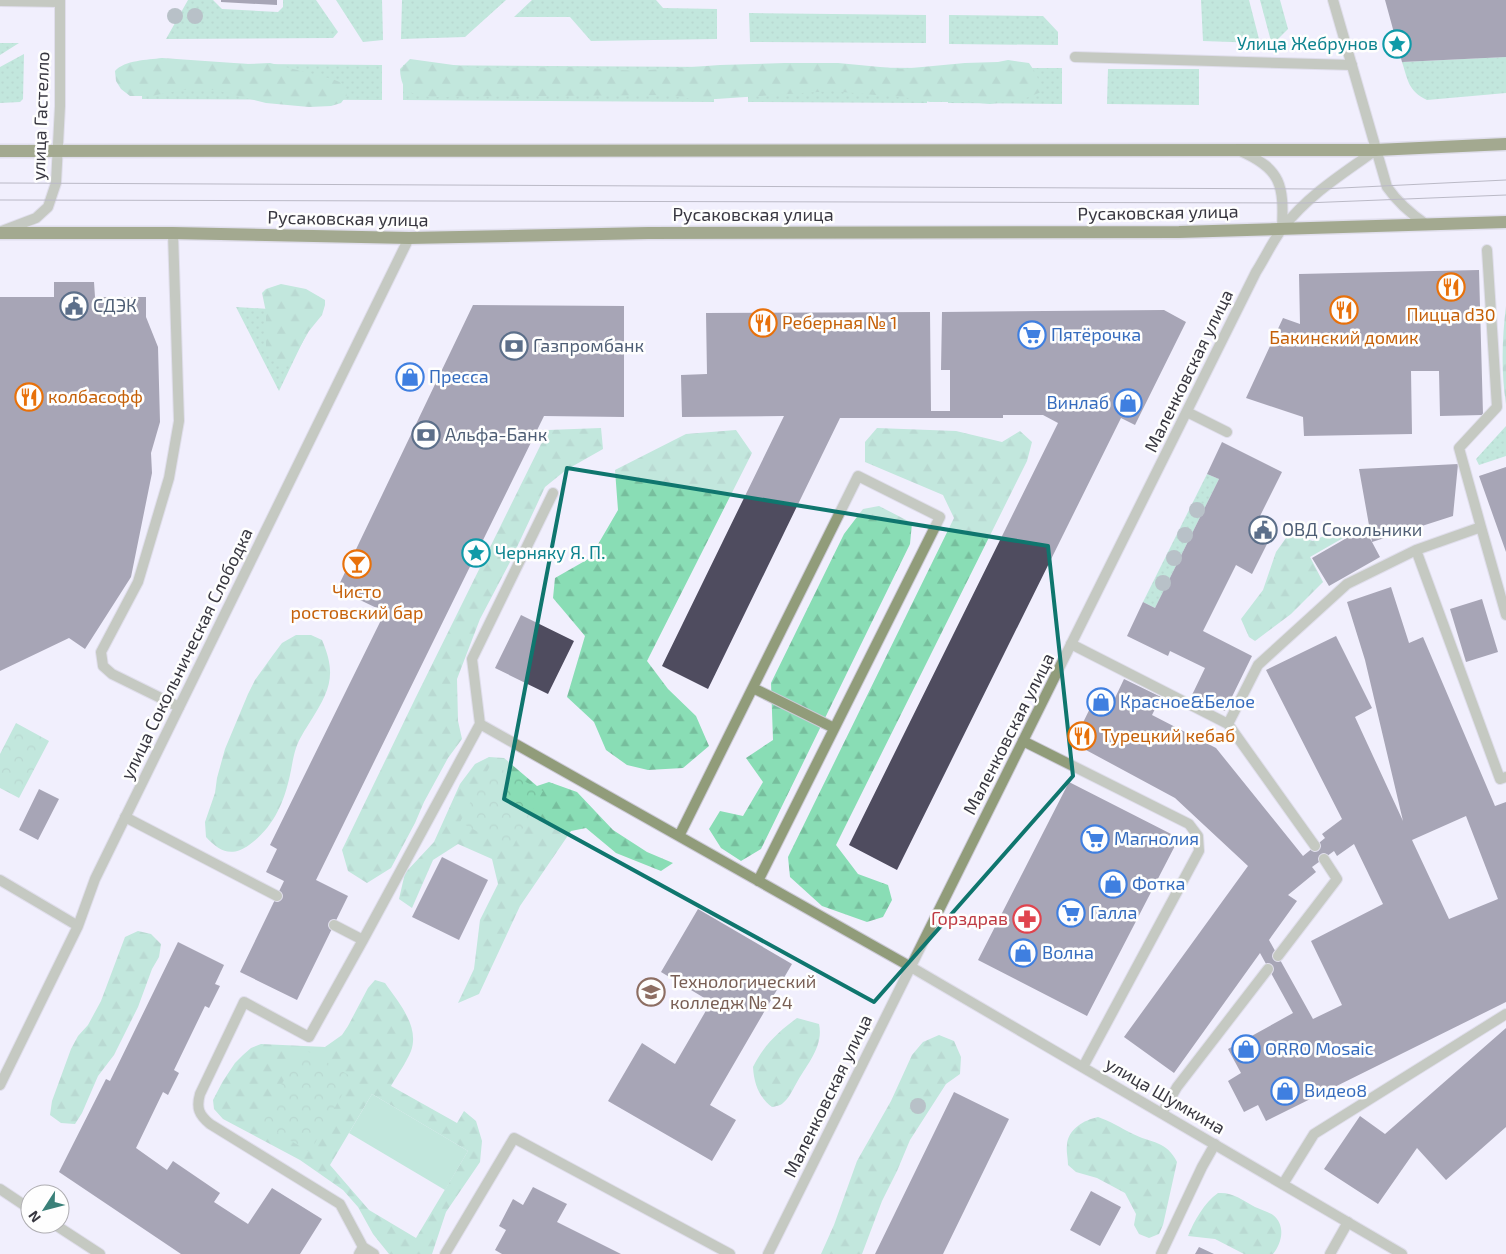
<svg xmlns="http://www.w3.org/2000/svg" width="1506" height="1254" viewBox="0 0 1506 1254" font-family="'Exo 2',sans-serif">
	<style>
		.grass { fill: url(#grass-dots) }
		.forest { fill: url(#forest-firs); fill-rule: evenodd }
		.park { fill: url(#park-crowns) }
		.pitch { fill: #89ddb5 }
		.building { fill: #4f4c5f; fill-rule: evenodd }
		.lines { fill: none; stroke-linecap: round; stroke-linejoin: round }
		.service-casing { stroke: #cccad7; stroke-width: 12 }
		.minor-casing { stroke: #cccad7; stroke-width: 12 }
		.tertiary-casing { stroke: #cccad7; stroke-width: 12 }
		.primary-casing { stroke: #cccad7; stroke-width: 15 }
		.service { stroke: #919c7a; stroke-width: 10 }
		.minor { stroke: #919c7a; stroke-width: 10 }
		.tertiary { stroke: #919c7a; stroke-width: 10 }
		.primary { stroke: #45560d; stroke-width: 12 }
		.tram { stroke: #797883; stroke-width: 1 }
		.tree { fill: #748b88 }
		.marked { fill: none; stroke: #0f766e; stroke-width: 4; stroke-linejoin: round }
		.labels { text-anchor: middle; stroke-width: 5; stroke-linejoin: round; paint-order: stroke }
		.culture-label { font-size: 18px; fill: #0d838f; stroke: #fefefe; text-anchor: end }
		.street-label { font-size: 18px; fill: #383740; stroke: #fefefe }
		.service-label { font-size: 18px; fill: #4e5e75; stroke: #fefefe; text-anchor: start }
		.food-label { font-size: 18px; fill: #c56008; stroke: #fefefe }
		.shop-label { font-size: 18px; fill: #366cbe; stroke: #fefefe; text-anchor: start }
		.health-label { font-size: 18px; fill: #be3a42; stroke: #fefefe; text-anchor: end }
		.education-label { font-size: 18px; fill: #785e54; stroke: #fefefe; text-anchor: start }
	</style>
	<defs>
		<pattern id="grass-dots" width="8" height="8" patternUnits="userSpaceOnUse" patternTransform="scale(1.25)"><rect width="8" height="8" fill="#89ddb5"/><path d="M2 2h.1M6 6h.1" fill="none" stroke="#77be9d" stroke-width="1.8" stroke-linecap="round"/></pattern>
		<pattern id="forest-firs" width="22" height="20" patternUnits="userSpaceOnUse" patternTransform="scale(1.25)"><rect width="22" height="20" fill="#89ddb5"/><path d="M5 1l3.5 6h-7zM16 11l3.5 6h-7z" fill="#77be9d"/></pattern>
		<pattern id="park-crowns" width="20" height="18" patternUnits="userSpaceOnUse" patternTransform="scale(1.25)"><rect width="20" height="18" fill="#89ddb5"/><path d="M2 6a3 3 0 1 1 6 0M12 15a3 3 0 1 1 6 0" fill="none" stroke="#77be9d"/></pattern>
	</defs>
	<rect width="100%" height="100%" fill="#f1effd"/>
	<path class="grass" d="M188,0H213L222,9L278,12L283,7V0H316L338,32L333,38L166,39Z
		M336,0H382L383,40L363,42Z
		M402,0H506L465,37L401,39Z
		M532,0H656L663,8L717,9V39L591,41L570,17H514Z
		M1201,0H1249L1260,43L1203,41Z
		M1260,0H1280L1288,29L1272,45Z
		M749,13L926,15V43L750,42Z
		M949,15L1043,16L1058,32V45L949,44Z
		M0,43H19L0,55Z
		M24,54L23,99L20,102L0,103V67Z
		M1506,57V93L1427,100C1408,91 1408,80 1402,62Z
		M142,63L382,65V100L142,99Z
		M403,65L714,67V102L403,100Z
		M748,67L927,68V103L748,102Z
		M948,68H1062V104L948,103Z
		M1108,69H1199V105L1107,104Z
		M236,307L317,312L279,391Z
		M1506,426V456L1479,465L1476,459Z
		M1207,474L1219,479L1155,608L1143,602Z"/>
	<path class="forest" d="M162,58L248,64L270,63L332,79L342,83L347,95L341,103L331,106L309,107L266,103L215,90H182L151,96H130L121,89L116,81L115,71C125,60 147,60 162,58Z
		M410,59L475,68L572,67L636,71L720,65L785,63H838L901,69L965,63L998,62L1008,60L1029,63C1036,73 1040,80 1041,92L1021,100L990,104L969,102H930L909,98L832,91L716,99H694L663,95L434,97C413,95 401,94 400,69Z
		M281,284L306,289L325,300V305L322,315L309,331L293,359L285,365L275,362L266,349V312L262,293L266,289Z
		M1506,306V404C1501,372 1502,339 1506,306Z
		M601,428L603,449L566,470L545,487L510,562L480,619L457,679L458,721L462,739L448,758L424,802L415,823L391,868L367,883L348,871L342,850L415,699L548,430Z
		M877,428L956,431L1002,442L1020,431L1032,442L1027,461L836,845L858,874L888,885L892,900L883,917L867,922L822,906L790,877L788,857L954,518L943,495L865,462V442Z
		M736,430L752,453L647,661L668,689L696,716L709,746L683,768L648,770L627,765L606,750L594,722L567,697L585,636L553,598L555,578L590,558L618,510L615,470L686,434Z
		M879,506L912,523L910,544L761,849L741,861L721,848L709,829L720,811L743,816L763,782L746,758L773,740L771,683L844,534L863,509Z
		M1339,529L1350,534L1310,557L1323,582L1291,614L1255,641L1249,637L1241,619L1263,590L1276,552L1286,538L1296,536L1313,541Z
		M296,635H311L322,640C337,675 330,690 310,722C305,730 299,739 296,748C293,757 292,766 290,775C284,803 273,828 249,845C231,858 219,851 206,837L205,822L215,793L217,778L225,749L248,694L255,680L273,655L282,643Z
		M489,757L504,758L537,786L549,782L577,792L613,830L647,852L673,863L661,871L616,853L586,828L571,831L520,906L479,994L458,1003L474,969L480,920L498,884L492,859L458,844L433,860L412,908L399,899L405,873L434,842L460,784L475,764Z
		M138,931L151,934L161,944L159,957L152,969L138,1007L114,1055L98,1076L82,1113L75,1124L61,1123L50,1115L52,1101L71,1049L78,1036L88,1025L101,1001L125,937Z
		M375,980L385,983C398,1002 420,1026 411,1051C406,1063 398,1074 391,1086L457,1123L464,1111L476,1121L482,1141L480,1162L446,1212L432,1254H389L373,1234L358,1207L343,1190L300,1160L223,1119L214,1109L213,1100L223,1081L235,1063L243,1055L251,1048L261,1044L325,1047L342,1035L348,1026L368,988ZM372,1094L468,1151L416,1238L369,1210L330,1165Z
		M797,1018L819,1024C824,1047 806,1065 796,1084C792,1091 789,1098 783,1103C780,1106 776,1106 772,1107C759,1097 754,1084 753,1067C763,1046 779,1031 797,1018Z
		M939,1035L954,1041L961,1057L960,1074L946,1084L910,1140L897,1171L882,1201L862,1254H821L834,1225L857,1161L891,1101L912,1055L923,1042Z
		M1098,1117C1110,1121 1121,1128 1133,1134C1151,1143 1167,1141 1177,1162L1163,1225L1159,1234L1149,1238L1139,1234L1134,1225L1136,1214L1125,1193L1097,1178L1076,1172L1068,1165C1068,1158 1066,1151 1067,1145C1068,1129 1084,1120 1098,1117Z
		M1218,1193C1233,1192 1242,1200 1255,1207C1261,1210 1267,1211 1273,1215C1286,1225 1282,1243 1273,1254H1244L1215,1239L1188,1236C1194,1221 1204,1203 1218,1193Z"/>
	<path class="park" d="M16,723L49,741L19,798L0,788V754Z
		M491,764L543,791L511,850L460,822Z
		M302,1048L352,1077L310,1152L260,1123Z"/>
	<path class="pitch" d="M372,1094L468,1151L445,1190L349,1133Z"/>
	<path class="building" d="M221,0H277V5L221,2Z
		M1385,0H1506V57L1402,62Z
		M1479,270L1483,415L1440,416L1439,371H1411L1412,434L1304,436L1303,417L1246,398L1283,318L1300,324L1299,274Z
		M54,282H94L95,297H146V317L158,347L160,422L151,453L152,473L131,577L85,649L69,638L0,671V297H54Z
		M473,305L624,306V417L544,416L316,880L348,896L297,1000L240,972L284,881L266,872L277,849L270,845L385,612L337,589Z
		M1164,310L1186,322L1135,425L1121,418L897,870L849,845L1058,423L1043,415H1003V418H840L708,689L662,666L784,416L682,417L681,375L707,374L706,313L930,312L931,411H950V370H941L942,312Z
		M1222,442L1282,472L1258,520L1275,528L1252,574L1236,565L1203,631L1252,656L1225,711L1192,695L1205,668L1170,651L1168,656L1127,636L1143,602L1155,608L1219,479L1207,474Z
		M1458,464L1453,516L1372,542L1380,557L1329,586L1312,558L1364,528L1372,542L1359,469Z
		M1506,467V552L1479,476Z
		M1391,587L1409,643L1423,637L1495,806L1506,802V1002L1266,1121L1258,1105L1244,1112L1228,1081L1241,1073L1228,1049L1293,1013L1260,953L1174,1073L1124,1037L1248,866L1175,798L1073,743L1099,690L1115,698L1124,679L1161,697L1152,715L1216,748L1303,856L1325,838L1322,834L1342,819L1266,670L1336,636L1372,708L1355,717L1403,821L1365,660L1347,602ZM1466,816L1498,899L1449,919L1412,840ZM1354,844L1383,904L1311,941L1342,1005L1313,1019L1269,940L1297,901L1288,895L1316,872L1312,867L1334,851L1337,856Z
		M1482,599L1498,652L1466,662L1450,609Z
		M521,615L574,641L548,694L495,668Z
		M1069,782L1179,838L1087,1016L978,960Z
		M39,789L59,799L38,840L19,830Z
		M442,857L488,880L459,940L412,917Z
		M698,909L792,964L710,1105L736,1120L712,1161L608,1101L642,1043L675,1064L711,1002L661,972Z
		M178,942L224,965L215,984L220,986L209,1008L205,1006L174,1070L179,1073L168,1095L163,1092L136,1148L167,1170L173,1161L220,1193L214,1202L248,1224L272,1188L322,1219L300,1254H181L59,1172L106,1079L110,1081Z
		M1506,1028V1127L1446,1180L1417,1148L1378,1204L1324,1169L1360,1116L1385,1134Z
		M954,1092L1009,1119L943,1254H875Z
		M533,1187L567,1204L557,1222L621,1254H502L495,1250L506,1230L499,1226L513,1199L523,1205Z
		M1091,1191L1121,1207L1100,1246L1070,1230Z
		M1199,1247L1214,1254H1195Z"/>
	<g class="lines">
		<g class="service-casing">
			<path id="service" d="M0,1L60,2
				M1075,57L1352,65
				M173,233L179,421L169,478L138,582L101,652L103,666L112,674L179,707
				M1187,412L1227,432
				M1481,527L1506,615
				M1416,550L1500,779L1506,777
				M1071,644L1228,724L1315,846
				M753,688L834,728
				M480,724L911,967
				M1228,724L1258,665L1347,584L1416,550L1481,527L1459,448L1497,407L1487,250
				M1023,741L1189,824L1198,836L1199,851L1083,1067
				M125,817L277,896
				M679,836L858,476L940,517L758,881
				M334,925L363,940
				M1278,956L1337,879L1324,859
				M1162,1113L1177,1087L1268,969
				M1283,1184L1314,1134L1506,1014
				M363,1247L340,1204L210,1124C199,1115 196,1108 200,1094L244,1002L309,1037L363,940L480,724L472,659L553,493
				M359,1254L363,1247L374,1254
				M445,1254L514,1138L730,1254
				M1161,1254L1202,1167L1215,1144"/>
		</g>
		<g class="minor-casing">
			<path id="minor" d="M2,231L36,218L48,207L56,183L60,106V0
				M0,880L78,926
				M0,1085L78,926L95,879L409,238
				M0,1189L30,1209
				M54,1224L100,1254
				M1330,1254L1348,1222"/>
		</g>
		<g class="tertiary-casing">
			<path id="tertiary" d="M1333,0L1387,187C1398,203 1411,214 1427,225
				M1240,151C1282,169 1284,186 1282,229
				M911,967L1402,1254
				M768,1254L1256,272C1265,258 1272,242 1282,229C1307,196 1342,174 1376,150"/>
		</g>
		<g class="primary-casing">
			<path id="primary" d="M0,151L1376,150L1506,144
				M0,233H173L409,238L648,233L1179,232L1506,222"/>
		</g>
		<use href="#service" class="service"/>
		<use href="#minor" class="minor"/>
		<use href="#tertiary" class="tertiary"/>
		<use href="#primary" class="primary"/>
		<path class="tram" d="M0,183L1321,189L1506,180
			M0,200L1305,203L1506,195"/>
	</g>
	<g class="tree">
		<circle cx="175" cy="16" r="8"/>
		<circle cx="195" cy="16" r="8"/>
		<circle cx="1197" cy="510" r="8"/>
		<circle cx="1185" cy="535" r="8"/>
		<circle cx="1174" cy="558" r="8"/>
		<circle cx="1163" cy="583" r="8"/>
		<circle cx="918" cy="1106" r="8"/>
	</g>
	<path d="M0 0H1506V1254H0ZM567,468L1048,546L1073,776L874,1002L504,799Z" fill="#f1effd" fill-opacity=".55" fill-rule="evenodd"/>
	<path class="marked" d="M567,468L1048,546L1073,776L874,1002L504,799Z"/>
	<defs>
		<g id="sight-ring" transform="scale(1.4375)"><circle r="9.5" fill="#fefefe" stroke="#0f9aa8" stroke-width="1.5"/><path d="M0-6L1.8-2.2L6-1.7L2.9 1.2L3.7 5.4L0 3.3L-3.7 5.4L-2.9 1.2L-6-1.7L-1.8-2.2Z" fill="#0f9aa8"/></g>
		<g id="restaurant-ring" transform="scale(1.4375)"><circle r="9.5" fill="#fefefe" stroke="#e8710a" stroke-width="1.5"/><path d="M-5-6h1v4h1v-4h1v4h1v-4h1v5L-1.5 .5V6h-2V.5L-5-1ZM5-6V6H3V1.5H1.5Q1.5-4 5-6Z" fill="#e8710a"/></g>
		<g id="civic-ring" transform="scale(1.4375)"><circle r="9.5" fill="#fefefe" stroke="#5c6f8a" stroke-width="1.5"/><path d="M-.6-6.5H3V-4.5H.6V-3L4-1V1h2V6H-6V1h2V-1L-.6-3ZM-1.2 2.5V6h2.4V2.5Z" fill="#5c6f8a"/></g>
		<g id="supermarket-ring" transform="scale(1.4375)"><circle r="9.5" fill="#fefefe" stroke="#3f7fe0" stroke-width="1.5"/><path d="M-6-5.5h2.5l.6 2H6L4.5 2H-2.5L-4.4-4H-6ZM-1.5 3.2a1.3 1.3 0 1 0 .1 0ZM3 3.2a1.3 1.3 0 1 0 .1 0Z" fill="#3f7fe0"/></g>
		<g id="bank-ring" transform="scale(1.4375)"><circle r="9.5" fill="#fefefe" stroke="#5c6f8a" stroke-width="1.5"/><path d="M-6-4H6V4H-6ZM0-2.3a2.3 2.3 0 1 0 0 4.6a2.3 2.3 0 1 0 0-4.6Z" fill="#5c6f8a"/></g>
		<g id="shop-ring" transform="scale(1.4375)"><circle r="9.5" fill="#fefefe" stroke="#3f7fe0" stroke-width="1.5"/><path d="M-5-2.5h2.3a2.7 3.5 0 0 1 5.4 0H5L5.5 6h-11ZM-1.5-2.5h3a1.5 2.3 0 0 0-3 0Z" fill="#3f7fe0"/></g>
		<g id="bar-ring" transform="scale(1.4375)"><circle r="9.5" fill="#fefefe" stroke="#e8710a" stroke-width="1.5"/><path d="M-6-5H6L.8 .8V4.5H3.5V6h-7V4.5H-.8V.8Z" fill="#e8710a"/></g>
		<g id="pharmacy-ring" transform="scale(1.4375)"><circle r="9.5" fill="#fefefe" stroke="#e0444e" stroke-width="1.5"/><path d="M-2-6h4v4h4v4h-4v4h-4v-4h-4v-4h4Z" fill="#e0444e"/></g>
		<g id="university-ring" transform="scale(1.4375)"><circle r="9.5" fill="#fefefe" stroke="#8d6e63" stroke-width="1.5"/><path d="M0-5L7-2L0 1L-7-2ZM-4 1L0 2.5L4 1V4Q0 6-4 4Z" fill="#8d6e63"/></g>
	</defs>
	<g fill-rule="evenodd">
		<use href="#sight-ring" x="1397" y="44"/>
		<use href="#restaurant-ring" x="1451" y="287"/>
		<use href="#civic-ring" x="74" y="306"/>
		<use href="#restaurant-ring" x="1344" y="310"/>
		<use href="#restaurant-ring" x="763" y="323"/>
		<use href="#supermarket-ring" x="1032" y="335"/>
		<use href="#bank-ring" x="514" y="346"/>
		<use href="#shop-ring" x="410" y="377"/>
		<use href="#restaurant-ring" x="29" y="397"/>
		<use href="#shop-ring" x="1128" y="403"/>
		<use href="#bank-ring" x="426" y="435"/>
		<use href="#civic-ring" x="1263" y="530"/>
		<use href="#sight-ring" x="476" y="553"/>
		<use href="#bar-ring" x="357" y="564"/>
		<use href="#shop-ring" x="1101" y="702"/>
		<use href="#restaurant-ring" x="1082" y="736"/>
		<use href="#supermarket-ring" x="1095" y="839"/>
		<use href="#shop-ring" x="1113" y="884"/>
		<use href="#supermarket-ring" x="1071" y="913"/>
		<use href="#pharmacy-ring" x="1027" y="919"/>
		<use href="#shop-ring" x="1023" y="953"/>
		<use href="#university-ring" x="651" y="992"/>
		<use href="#shop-ring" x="1246" y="1049"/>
		<use href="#shop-ring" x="1285" y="1091"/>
	</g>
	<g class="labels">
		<g class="culture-label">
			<text x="1378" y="50">Улица Жебрунов</text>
			<text x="495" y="559" text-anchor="start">Черняку Я. П.</text>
		</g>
		<g class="street-label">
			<text transform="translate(41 116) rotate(-88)" y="6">улица Гастелло</text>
			<text transform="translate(1158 213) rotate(-1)" y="6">Русаковская улица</text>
			<text x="753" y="221">Русаковская улица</text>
			<text transform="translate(348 219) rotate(1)" y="6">Русаковская улица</text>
			<text transform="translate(1189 371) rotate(-64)" y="6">Маленковская улица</text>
			<text transform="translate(187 654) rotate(-64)" y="6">улица Сокольническая Слободка</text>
			<text transform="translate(1009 734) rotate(-63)" y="6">Маленковская улица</text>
			<text transform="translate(828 1096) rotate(-64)" y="6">Маленковская улица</text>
			<text transform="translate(1165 1096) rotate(30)" y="6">улица Шумкина</text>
		</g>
		<g class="service-label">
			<text x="93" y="312">СДЭК</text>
			<text x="533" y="352">Газпромбанк</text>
			<text x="445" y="441">Альфа-Банк</text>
			<text x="1282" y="536">ОВД Сокольники</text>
		</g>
		<g class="food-label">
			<text x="1451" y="321">Пицца d30</text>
			<text x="782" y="329" text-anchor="start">Реберная № 1</text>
			<text x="1344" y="344">Бакинский домик</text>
			<text x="48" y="403" text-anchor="start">колбасофф</text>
			<text x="357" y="598">Чисто<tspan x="357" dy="21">ростовский бар</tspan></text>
			<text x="1101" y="742" text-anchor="start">Турецкий кебаб</text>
		</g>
		<g class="shop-label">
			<text x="1051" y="341">Пятёрочка</text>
			<text x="429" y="383">Пресса</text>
			<text x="1109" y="409" text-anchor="end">Винлаб</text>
			<text x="1120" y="708">Красное&amp;Белое</text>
			<text x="1114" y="845">Магнолия</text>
			<text x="1132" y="890">Фотка</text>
			<text x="1090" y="919">Галла</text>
			<text x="1042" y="959">Волна</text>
			<text x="1265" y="1055">ORRO Mosaic</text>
			<text x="1304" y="1097">Видео8</text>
		</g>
		<g class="health-label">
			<text x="1008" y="925">Горздрав</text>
		</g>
		<g class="education-label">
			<text x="670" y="988">Технологический<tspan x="670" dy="21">колледж № 24</tspan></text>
		</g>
	</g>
	<g transform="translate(45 1209) rotate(234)"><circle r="24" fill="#fefefe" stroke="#afaeb2"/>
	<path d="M0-4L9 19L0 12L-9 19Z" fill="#3a8079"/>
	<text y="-8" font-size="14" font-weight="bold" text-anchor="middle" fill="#383740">N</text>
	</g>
</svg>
